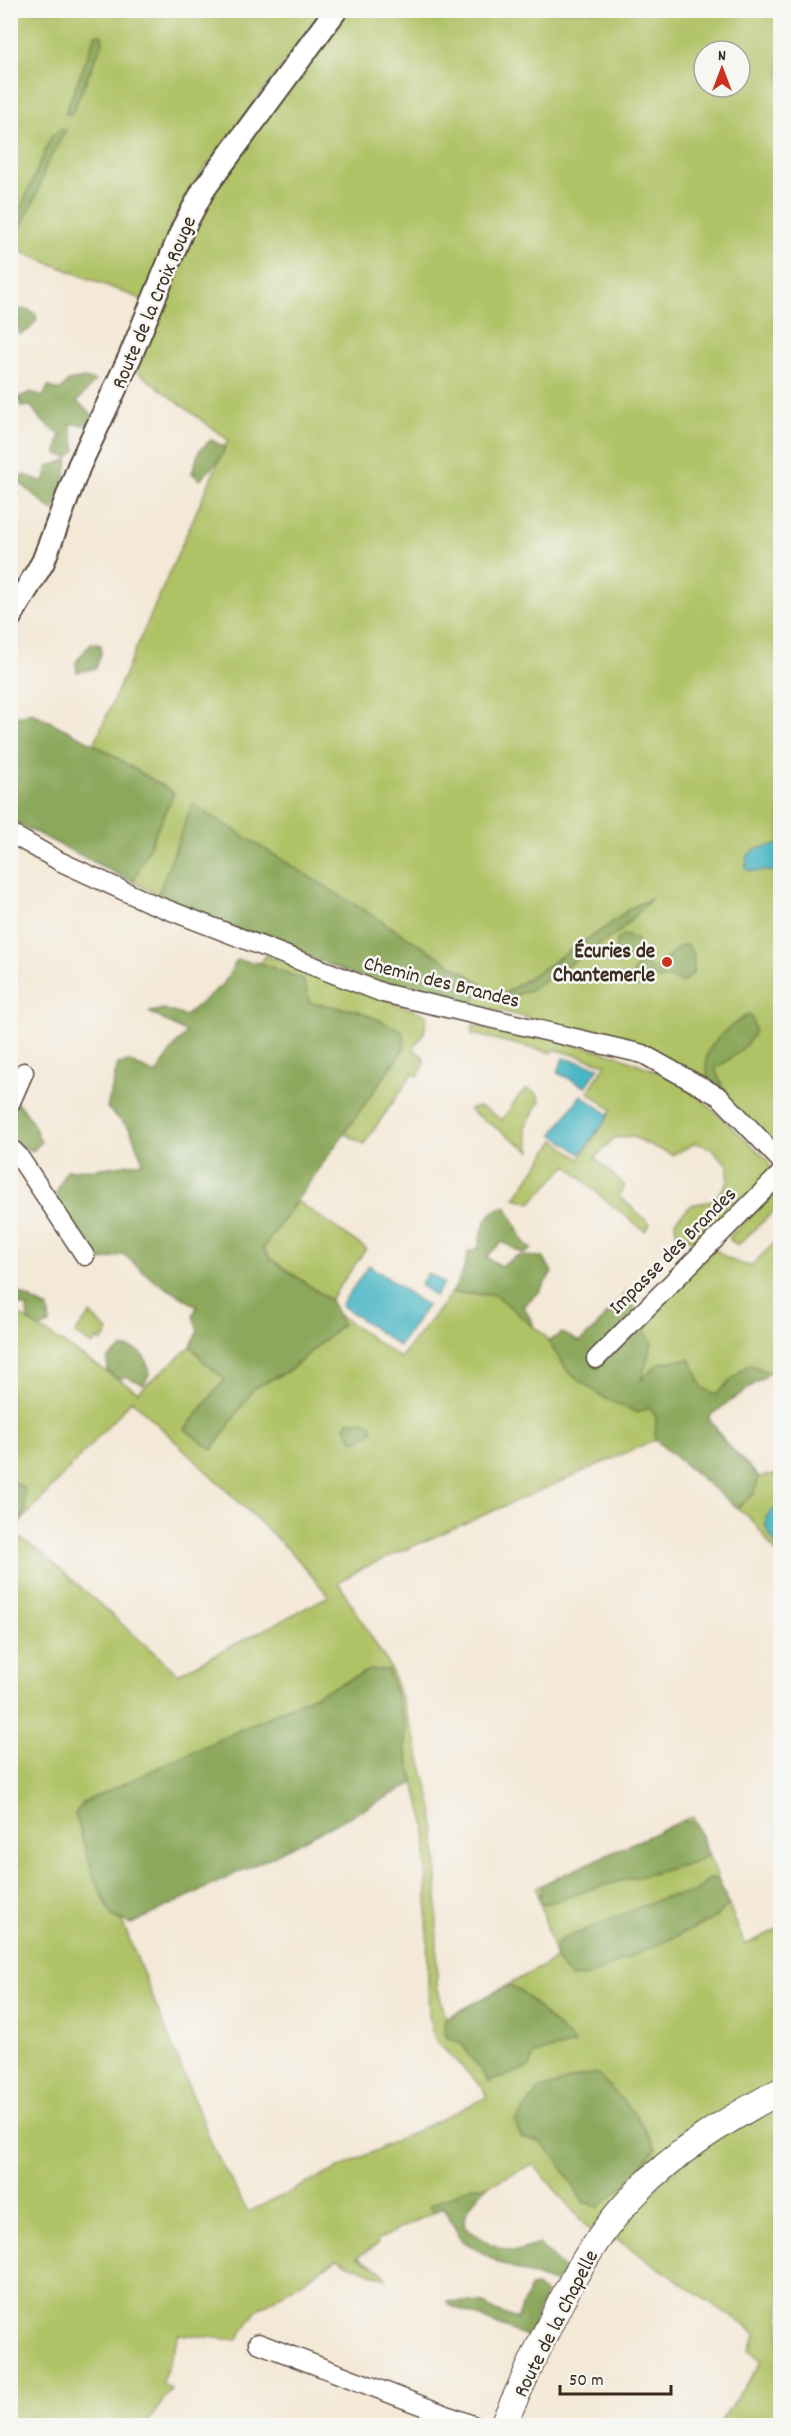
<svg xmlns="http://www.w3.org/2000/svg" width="791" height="2436" viewBox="0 0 791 2436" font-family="Dekko,sans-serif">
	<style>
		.green { fill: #b0c266; stroke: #767642; stroke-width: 1.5; fill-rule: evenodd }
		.forest { fill: #8ca85b; stroke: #64693c; stroke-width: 1.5 }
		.water { fill: #49b6c5; stroke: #427072; stroke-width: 1.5 }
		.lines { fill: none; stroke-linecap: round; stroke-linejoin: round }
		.minor-casing { stroke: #57463a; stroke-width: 21 }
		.tertiary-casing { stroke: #57463a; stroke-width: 26 }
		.secondary-casing { stroke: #57463a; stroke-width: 28 }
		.minor { stroke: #fff; stroke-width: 18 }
		.tertiary { stroke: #fff; stroke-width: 22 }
		.secondary { stroke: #fff; stroke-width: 26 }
		.poi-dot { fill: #c8321e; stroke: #f6f6f2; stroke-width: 2 }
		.labels { text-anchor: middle; stroke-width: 5; stroke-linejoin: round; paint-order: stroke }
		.street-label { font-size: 21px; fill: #3b2a1e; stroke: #f6f6f2 }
		.poi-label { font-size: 21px; font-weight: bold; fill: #3b2a1e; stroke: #f6f6f2; text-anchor: end }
	</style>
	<rect width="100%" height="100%" fill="#f6f6f2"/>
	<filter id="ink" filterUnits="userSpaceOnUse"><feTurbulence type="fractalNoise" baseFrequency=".0167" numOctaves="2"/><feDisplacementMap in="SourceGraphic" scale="12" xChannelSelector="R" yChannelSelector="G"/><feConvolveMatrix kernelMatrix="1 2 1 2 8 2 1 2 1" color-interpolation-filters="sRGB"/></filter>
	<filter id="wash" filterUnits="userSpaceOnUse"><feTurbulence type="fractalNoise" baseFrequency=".008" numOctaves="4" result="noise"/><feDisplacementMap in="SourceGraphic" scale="24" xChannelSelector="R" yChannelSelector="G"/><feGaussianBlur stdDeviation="1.35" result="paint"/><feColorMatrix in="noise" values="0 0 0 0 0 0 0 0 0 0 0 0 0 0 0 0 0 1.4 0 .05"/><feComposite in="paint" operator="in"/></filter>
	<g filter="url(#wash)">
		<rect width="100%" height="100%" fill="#f4e8d6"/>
		<path class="green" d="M11,11H323L190,188L146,301L11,248L15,236L11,234Z
			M345,11H780V1151L649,1051L570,1027L472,1005L482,984L192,805L158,895L133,882L174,793L94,744L228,440L135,370L200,207ZM704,51H740V87H704Z
			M265,955L427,1015L424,1033L413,1049L424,1057V1064L418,1076L413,1073L364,1144L344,1133L405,1047L359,1011L310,1003L303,979L260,963Z
			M473,1025L533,1038L547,1036L619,1056L682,1082L767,1159L771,1168C764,1180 722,1227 711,1235C699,1244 687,1239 676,1232L675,1221L691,1205L713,1201L728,1182V1165L709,1147L696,1143L672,1155L631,1136L614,1138L595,1158L625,1186L618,1195L650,1224L645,1231L606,1201L567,1165L531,1203L515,1198L555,1140L580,1159L612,1110L588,1092L606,1064L554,1049L552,1053L472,1034Z
			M527,1089L537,1094L540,1101L525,1127L531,1151L469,1110C481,1102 491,1113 502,1120L521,1093Z
			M780,1189V1211L773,1212L738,1245L730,1240V1236L776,1190Z
			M297,1201L366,1249L330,1300L270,1258L263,1248Z
			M780,1237V1365L708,1417L725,1442L759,1477L780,1474V1558L751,1519L655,1440L363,1568L338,1582L391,1669L415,1740L433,1808L437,1859V1986L446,2018L556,1959L536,1888L693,1816L745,1945L780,1928V2082L592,2233L533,2164L377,2240L378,2244L357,2257L381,2270L386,2279L337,2259L256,2311L237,2340L179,2334L162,2383L171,2389L146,2425H11L10,1309L138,1392L191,1346L205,1363L225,1379L185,1429L212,1450L254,1388L290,1370L342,1324L337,1314L400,1358L452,1293L496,1295L545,1336L569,1373L715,1249C726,1259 736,1263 751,1266ZM132,1400L293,1554L329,1596L178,1674L41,1552L11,1532ZM370,1670H388L405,1724V1748L426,1827L428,1987L429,2017L432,2031L436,2041L482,2087L487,2097L248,2212L215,2152L122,1921L112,1916L94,1877L75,1814L84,1802Z
			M90,1314L109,1332L102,1341L98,1339L92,1345L75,1333Z
			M780,2098V2425H718L762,2361L749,2350L757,2334L616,2239L610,2244L635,2205L699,2149Z"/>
		<path class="forest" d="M96,34L102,35L103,42L71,115L65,113Z
			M60,129L66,130L46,166L36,197L19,231H16L13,227L51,137Z
			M19,309L29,310L36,315L37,320L29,330L19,335L15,315Z
			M84,378L95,381L77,402L92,414L90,425L70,424L76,450L68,458L57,454L60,435L41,420L31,406L21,407L19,397L31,392L43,397L48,386L60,391L68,381Z
			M211,440L225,447L220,459L200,480L192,473L199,451Z
			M68,460L63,489L53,511L13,477L25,475L44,482L48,466Z
			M91,643L101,645V654L96,668L77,672L76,662Z
			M31,712L94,744L174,793L133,882L11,820V719Z
			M192,804L483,984L472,1005L395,990L195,914L158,895Z
			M652,898L619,932L532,989L500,1001L501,996L606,927L630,908Z
			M623,935L636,939L641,948L634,959L623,957L616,950V942Z
			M687,945L694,955L693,974L683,982L667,978L659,980L647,974L642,986L636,987L630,983L632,976L641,959L650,968H656L680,946Z
			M237,960L260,963L303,979L310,1003L359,1011L403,1031L405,1047L263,1248L270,1259L330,1300L342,1324L290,1370L254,1388L212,1450L185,1429L225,1379L205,1363L191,1346L198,1330L193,1316L197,1306L153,1280L123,1254L102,1261L83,1248L53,1201L66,1170L96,1169L143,1162L130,1129L107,1108L118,1064L129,1062L156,1074L176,1044L187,1033L149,1012L164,1009L185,1016L224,983Z
			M750,1014C752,1019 756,1027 754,1033C748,1046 728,1062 715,1068L725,1093L708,1081C707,1070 704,1057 710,1048C719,1035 736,1021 750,1014Z
			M11,1100C27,1107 34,1126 41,1142L33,1151L21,1146L11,1135Z
			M506,1206L525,1243L532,1249L524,1254L502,1242L486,1257L501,1266L517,1256L543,1257L552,1272L539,1292L523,1306L533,1323L532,1326L496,1295L452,1293L463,1272L468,1252L478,1248C483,1229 484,1211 506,1206Z
			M628,1290L632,1293L634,1308L652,1344L641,1380L659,1363L690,1359L703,1388L716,1394L749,1364L770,1373L708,1417L725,1442L759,1477L754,1494L737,1508L655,1440L656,1417L649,1407L638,1413L606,1399L569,1373L548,1341L562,1333L580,1342L595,1328Z
			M19,1293L48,1308L50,1324L39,1328L28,1321L27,1307L12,1304L11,1295Z
			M123,1348C141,1348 145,1355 150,1372L144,1384L126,1377L118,1379L108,1371L107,1359Z
			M348,1421H365L372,1426V1432L359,1441L352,1440L345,1427Z
			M10,1480L24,1488C27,1512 27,1515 11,1533Z
			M370,1670H388L405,1724V1748L414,1783L273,1856L131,1924L112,1916L94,1877L75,1814L84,1802Z
			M682,1821L696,1823L708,1856C673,1871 636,1876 599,1887C579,1892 561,1902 541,1904L539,1899L543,1884Z
			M709,1879H718L728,1906L710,1921L586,1977L570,1978L556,1959V1943L561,1940L662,1898L693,1893Z
			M509,1985L520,1990L575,2044L534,2054L530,2067L489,2082L461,2043L446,2037L444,2023L446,2019Z
			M597,2073L636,2115L656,2148L629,2181L599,2207L583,2202L557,2159L540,2142L521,2137L515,2122L538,2090L585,2075Z
			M472,2186H487C475,2198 464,2210 464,2227L490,2244L514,2252L539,2244L563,2268V2276L553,2283L500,2263L461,2240L444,2207L434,2212L429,2206Z
			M530,2287H537L546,2293L528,2337L449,2305L447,2301L484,2303L490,2309L517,2319Z"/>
		<path class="water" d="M780,844V871H750L746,868L747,856L756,849Z
			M563,1058L599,1067L586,1087L558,1073Z
			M581,1095L609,1115L581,1154L553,1134Z
			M369,1265L427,1306L399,1346L341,1305Z
			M428,1273L444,1283L435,1296L420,1285Z
			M773,1510H780V1550C772,1537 756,1522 773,1510Z"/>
	</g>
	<g filter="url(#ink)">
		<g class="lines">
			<g class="minor-casing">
				<path id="minor" d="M10,833L59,861L148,902L383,993L643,1054L720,1097L780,1160
					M10,1104L24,1072
					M10,1147L18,1155L85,1256
					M596,1359L780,1174
					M258,2343L475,2426"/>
			</g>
			<g class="tertiary-casing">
				<path id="tertiary" d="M10,617L43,562L79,466L130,357L183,228L204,189L336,10"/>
			</g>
			<g class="secondary-casing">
				<path id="secondary" d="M502,2426C541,2346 573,2257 636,2193C677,2150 728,2119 780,2091"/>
			</g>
			<use href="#minor" class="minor"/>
			<use href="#tertiary" class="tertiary"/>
			<use href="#secondary" class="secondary"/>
		</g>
	</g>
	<circle class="poi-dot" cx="667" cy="962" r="6"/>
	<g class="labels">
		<g class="street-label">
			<text transform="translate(153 302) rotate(-67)" y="7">Route de la Croix Rouge</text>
			<text transform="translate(442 981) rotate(14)" y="7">Chemin des Brandes</text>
			<text transform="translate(672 1250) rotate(-45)" y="7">Impasse des Brandes</text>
			<text transform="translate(555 2323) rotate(-63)" y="7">Route de la Chapelle</text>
		</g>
		<g class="poi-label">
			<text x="655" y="957">Écuries de<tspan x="655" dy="24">Chantemerle</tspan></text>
		</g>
	</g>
	<rect width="791" height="2436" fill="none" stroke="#f6f6f2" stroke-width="36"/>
	<g transform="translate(722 69)"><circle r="28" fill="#f6f6f2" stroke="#aba49d" stroke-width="1.5"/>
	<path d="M0-4.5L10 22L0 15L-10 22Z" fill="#c8321e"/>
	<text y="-9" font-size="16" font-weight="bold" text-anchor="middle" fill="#3b2a1e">N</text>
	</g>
	<path d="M560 2385v9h111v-9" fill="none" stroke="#3b2a1e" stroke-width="3"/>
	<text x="569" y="2385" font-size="18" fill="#3b2a1e" stroke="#f6f6f2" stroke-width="4.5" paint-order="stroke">50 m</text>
</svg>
